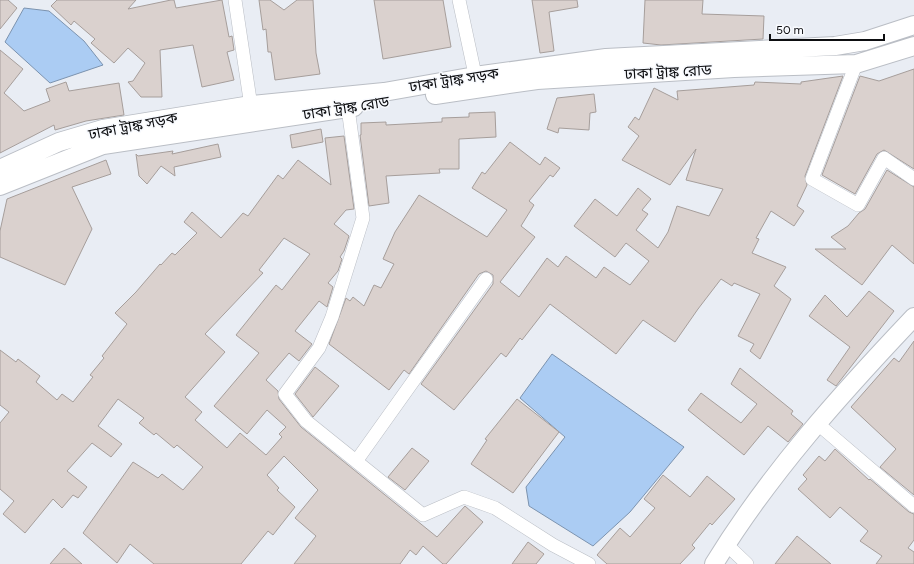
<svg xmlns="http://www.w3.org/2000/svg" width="914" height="564" viewBox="0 0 914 564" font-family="Figtree,'Noto Sans Bengali',sans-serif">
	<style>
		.water { fill: #abccf3; stroke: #7c93af }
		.building { fill: #dad1ce; stroke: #a69e9b; fill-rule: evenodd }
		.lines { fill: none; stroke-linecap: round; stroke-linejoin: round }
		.street-casing { stroke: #babec5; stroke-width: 14 }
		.secondary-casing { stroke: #babec5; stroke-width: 20 }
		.street { stroke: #fff; stroke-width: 13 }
		.secondary { stroke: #fff; stroke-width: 18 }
		.labels { text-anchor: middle; stroke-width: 3; stroke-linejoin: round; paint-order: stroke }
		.street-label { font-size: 15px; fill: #0d0e11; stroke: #f8fafe }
	</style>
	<rect width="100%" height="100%" fill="#e9edf4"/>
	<path class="water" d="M24,8L49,11L84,41L103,65L50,83L5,42Z
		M552,354L684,447L630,512L593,546L529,506L526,487L565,437L520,398Z"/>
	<path class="building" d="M0,0H8L17,8L0,29Z
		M57,0H136L128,9L171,0H174L176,8L222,0L229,37L232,36L234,50L227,52L234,80L202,87L193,45L160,50L162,97H141L128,82L133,81L145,63L128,48L114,63L91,43L95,39L74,21L71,25L51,6Z
		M259,0H270L284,10L297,0H313L316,53L320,74L275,80L271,52H268L266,29L263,30Z
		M374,0H443L451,47L383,59Z
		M532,0H577L578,7L549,12L554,51L540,53Z
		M645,0H703L702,14L764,16L763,39L661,45L643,43Z
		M0,50L23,69L4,93L24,111L50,101L46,89L66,82L69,91L119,83L124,115L86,121L55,130L54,125L0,153Z
		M914,69V169L884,150L877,154L855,194L822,175L860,76L879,81Z
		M843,76L805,176L807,185L797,206L804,211L794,226L771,211L756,238L759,239L752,253L786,267L774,286L791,299L760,359L750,351L754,344L738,336L760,294L734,283L732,286L721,279L698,309L675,342L643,320L616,354L550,304L522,340L520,338L506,357L501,353L454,410L421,384L493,284V275L486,271L479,274L409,374L404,370L389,390L329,344L346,298L350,301L353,297L364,306L374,285L381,288L394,264L383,259L395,232L419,195L487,237L507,210L472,188L482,172L485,174L510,142L540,165L545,157L560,168L553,177L550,175L529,201L534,205L521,226L535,237L500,282L519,297L547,258L558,267L566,256L596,278L604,267L630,285L649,261L626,243L615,257L574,226L595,199L617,216L638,188L651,199L642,210L648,214L636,230L658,248L668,232L677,206L709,216L723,189L686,180L696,149L670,185L622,160L639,136L628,127L635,117L639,120L654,88L678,100L677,91L754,85L755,82L801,84V82Z
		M594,94L596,112L590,113L589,130L559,128L558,133L547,129L557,98Z
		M495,112L496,137L459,139V169H439L440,173L386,176L389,203L369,206L360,135H361V123L386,122V125L442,122V118L469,117V113Z
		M321,129L323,142L292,148L290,135Z
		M344,136L354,209L346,210L334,224L349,236L344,251L340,257L342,259L338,271L328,283L333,287L327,307L319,301L295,331L312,344L299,361L289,353L266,380L278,391L279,399L301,427L437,537L465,506L483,522L446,564H443L423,546L416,555L410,550L400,564H294L316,536L295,518L318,490L284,456L267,475L279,488L277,490L295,507L273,535L268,531L241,564H154L130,544L117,563L83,533L133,462L158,478L162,474L183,490L203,467L177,445L174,448L156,433L154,435L139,423L144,418L118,399L98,426L122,444L111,457L92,443L67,471L87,487L78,498L73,495L62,508L53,499L25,533L17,526L3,514L14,501L0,489V423L9,412L0,405V350L16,362L18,359L40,376L36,382L57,400L62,394L73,402L93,377L90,375L104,358L102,356L127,324L115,313L136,292L160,264L161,265L172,253L175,255L197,233L184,222L192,212L221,238L243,213L248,216L278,175L283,179L298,160L331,185L325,138ZM284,238L310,254L282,290L276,285L236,335L259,353L214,406L247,434L267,410L286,427L279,434L282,437L266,455L240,433L227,448L195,420L202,412L185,397L225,352L205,334L263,273L259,270Z
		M218,144L221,157L174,167L175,176L161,166L147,184L139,176L136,154L138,156L173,151L172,154Z
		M106,160L111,174L72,187L92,229L65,285L0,257V231L7,199Z
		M887,170L914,187V264L892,245L862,285L815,249H846L831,237L848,226L859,213L865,209Z
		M869,291L894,311L836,386L827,380L850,347L809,316L825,295L847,317Z
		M914,341V495L880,467L896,449L851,407L894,358L899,362Z
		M315,367L339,386L313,417L295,394Z
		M740,368L793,411L791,414L803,424L788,442L768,426L744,455L688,410L701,393L741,423L757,404L731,384Z
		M517,399L559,432L513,493L471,464L487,440L485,439Z
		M412,448L429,461L405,490L388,477Z
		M835,449L869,480L870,479L909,512L914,514V540L908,548L914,552V564H876L882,556L860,541L868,531L840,507L830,518L798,489L807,479L803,475L819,456L825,461Z
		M663,475L690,497L707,476L735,499L712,525L710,523L692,545L695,548L680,564H607L597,555L620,528L630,537L655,508L644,499Z
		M797,536L831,564H775Z
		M528,542L544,554L536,564H512Z
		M64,548L82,564H50Z"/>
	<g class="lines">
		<g class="street-casing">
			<path id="street" d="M235,0L252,113
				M459,0L477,84
				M856,64L812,179L858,205L884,158L914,179
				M348,108L363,218L332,317L319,348L285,394L306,421L423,515L464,497L495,508L553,545L589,564
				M818,424L914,506
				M357,460L486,279
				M726,544L747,564"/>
		</g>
		<g class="secondary-casing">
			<path id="secondary" d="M435,95L537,80L734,68L856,64L914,46
				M0,169L59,142L103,129L251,105L384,92L475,76L606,58L835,46L865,41L914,25
				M0,186L103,145L354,107
				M714,564C769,474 841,394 914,317"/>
		</g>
		<use href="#street" class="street"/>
		<use href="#secondary" class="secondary"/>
	</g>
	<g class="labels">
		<g class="street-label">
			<text transform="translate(668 72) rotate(-3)" y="5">ঢাকা ট্রাঙ্ক রোড</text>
			<text transform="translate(454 80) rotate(-9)" y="5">ঢাকা ট্রাঙ্ক সড়ক</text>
			<text transform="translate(346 108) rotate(-9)" y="5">ঢাকা ট্রাঙ্ক রোড</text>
			<text transform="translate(133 126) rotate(-11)" y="5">ঢাকা ট্রাঙ্ক সড়ক</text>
		</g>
	</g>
	<path d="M770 34v6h114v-6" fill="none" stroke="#0d0e11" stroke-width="2"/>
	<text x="776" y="34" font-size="12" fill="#0d0e11" stroke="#f8fafe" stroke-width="3" paint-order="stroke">50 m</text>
</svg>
